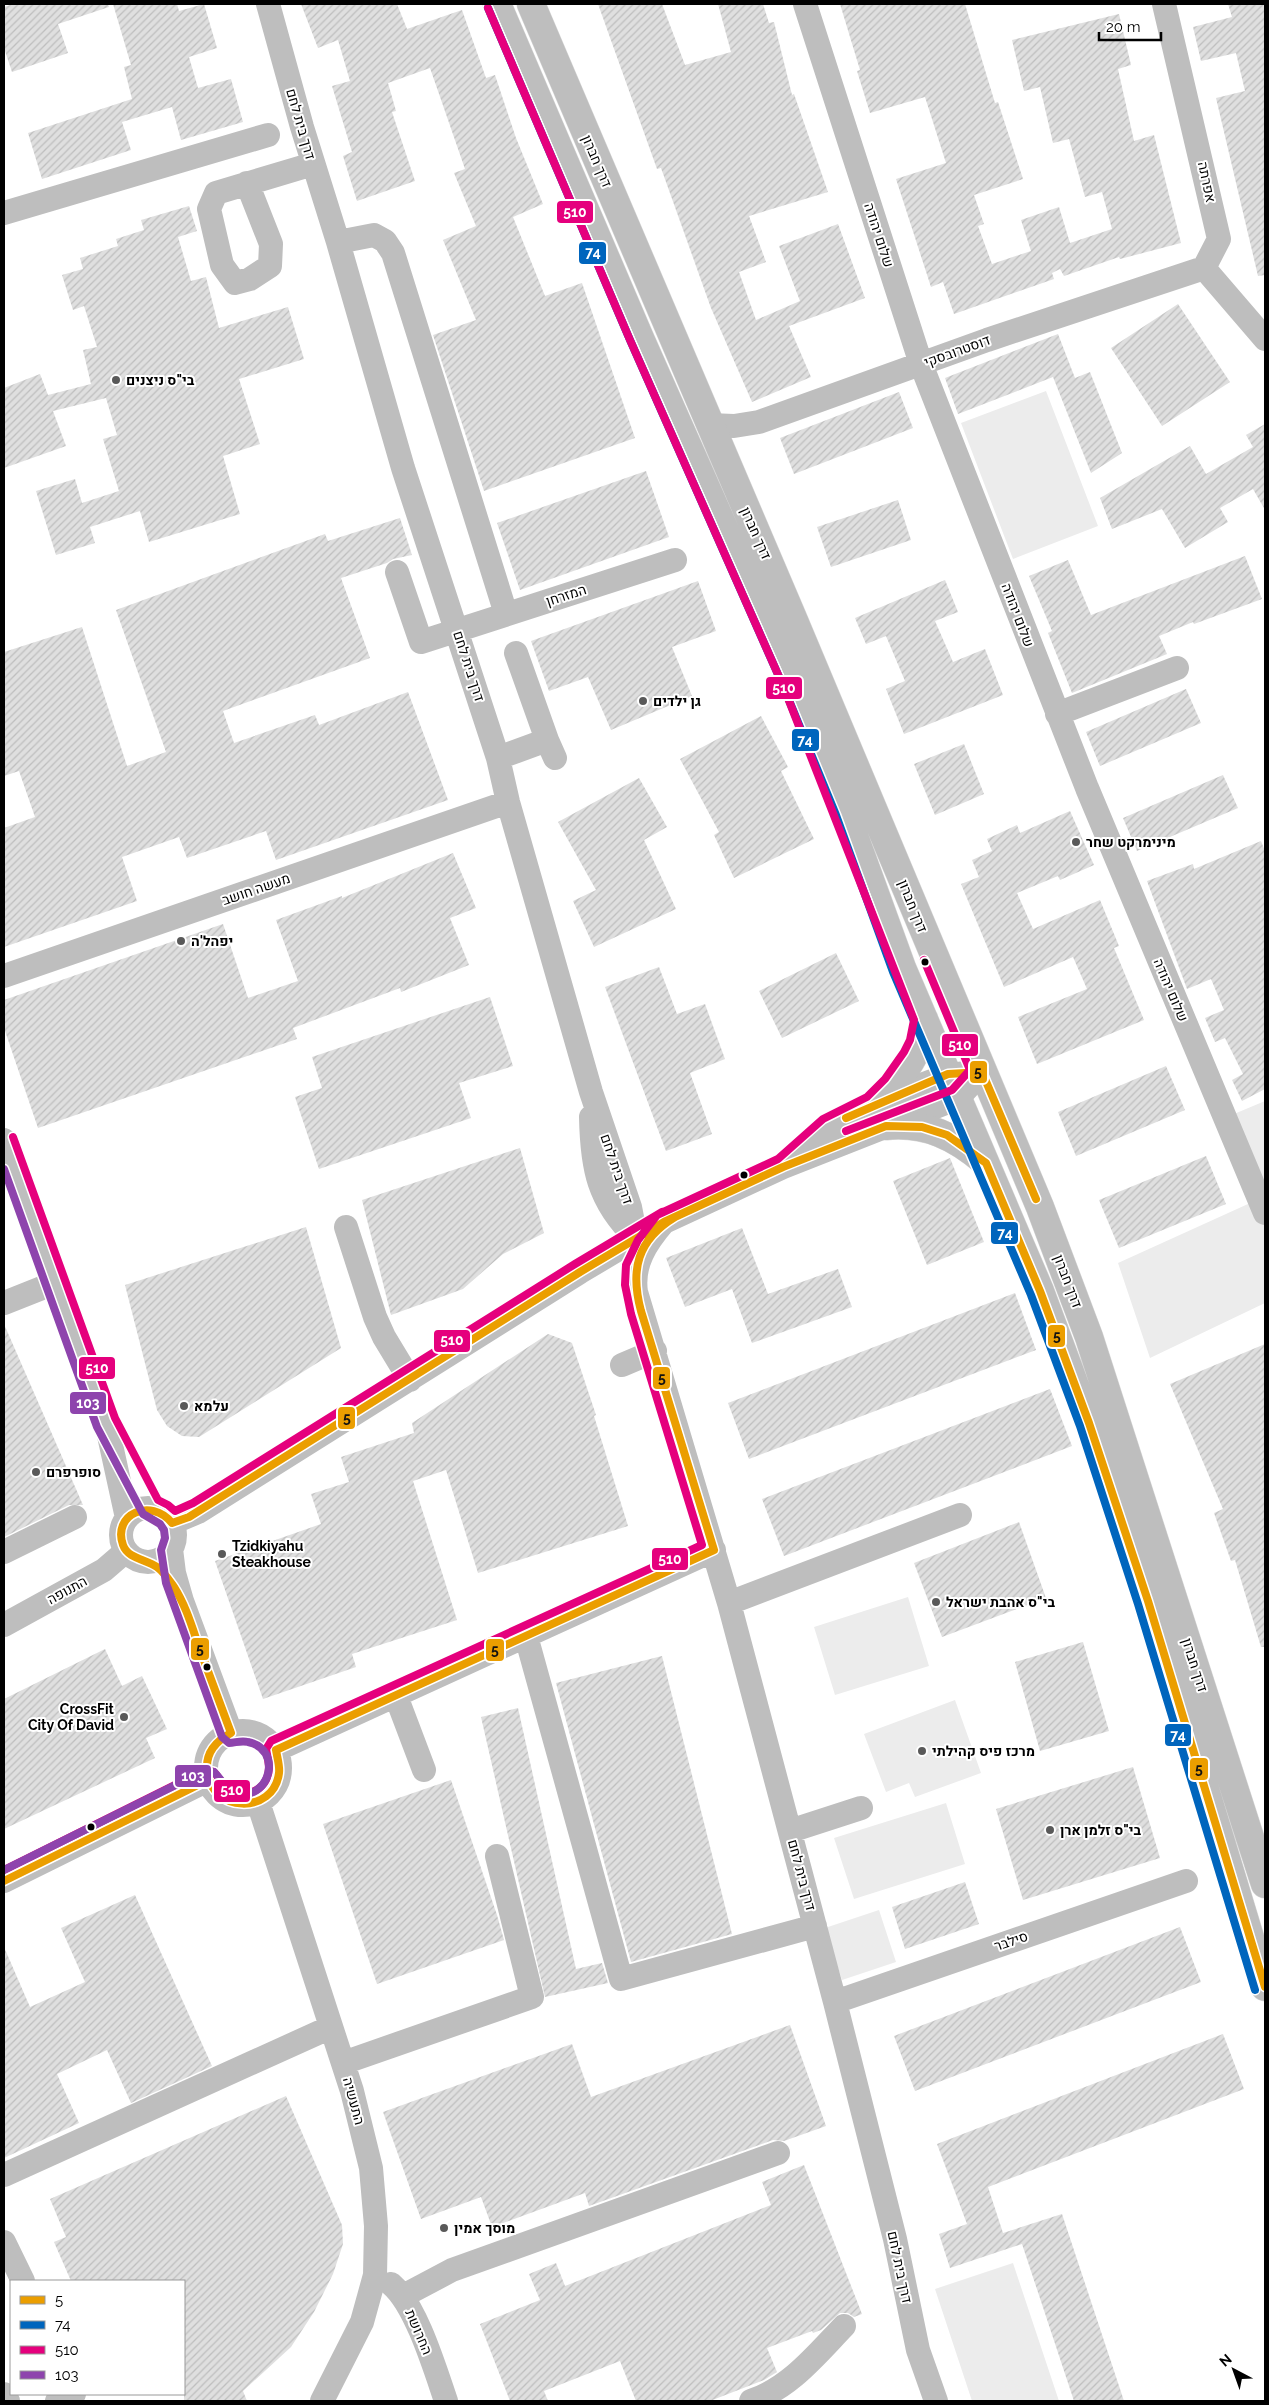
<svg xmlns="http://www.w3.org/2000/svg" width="1269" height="2405" viewBox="0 0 1269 2405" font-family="Raleway,Heebo,sans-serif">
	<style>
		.green { fill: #ececec }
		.building { fill: url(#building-hatch) }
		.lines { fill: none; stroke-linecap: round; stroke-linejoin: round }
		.highway-casing { stroke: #dbdbdb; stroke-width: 29 }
		.minor { stroke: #bebebe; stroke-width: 24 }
		.highway { stroke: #bebebe; stroke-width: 28 }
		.bus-1-casing { stroke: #fff; stroke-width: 11 }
		.bus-2-casing { stroke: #fff; stroke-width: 11 }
		.bus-3-casing { stroke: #fff; stroke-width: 11 }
		.bus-4-casing { stroke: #fff; stroke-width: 11 }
		.bus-1 { stroke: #eb9e00; stroke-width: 8 }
		.bus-2 { stroke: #0065bd; stroke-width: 8 }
		.bus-3 { stroke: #e5007d; stroke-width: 8 }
		.bus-4 { stroke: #8e44ad; stroke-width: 8 }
		.poi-dot { fill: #595959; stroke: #fff; stroke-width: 2 }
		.bus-dot { fill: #000; stroke: #fff; stroke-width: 2 }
		.labels { text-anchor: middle; stroke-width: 4; stroke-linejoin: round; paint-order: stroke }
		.street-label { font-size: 14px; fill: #000; stroke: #fff }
		.poi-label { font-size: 14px; font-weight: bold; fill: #000; stroke: #fff; text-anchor: start }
		.line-badge { stroke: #fff; stroke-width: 2 }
		.badge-label { font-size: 14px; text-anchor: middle; font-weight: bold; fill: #fff }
		.pale-badge-label { font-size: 14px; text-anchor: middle; font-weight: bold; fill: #111 }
	</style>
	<defs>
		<pattern id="building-hatch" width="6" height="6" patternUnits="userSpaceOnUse" patternTransform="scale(1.25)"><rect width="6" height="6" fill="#dfdfdf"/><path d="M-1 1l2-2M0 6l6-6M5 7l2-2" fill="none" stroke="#bebebe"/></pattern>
	</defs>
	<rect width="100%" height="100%" fill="#fff"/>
	<path class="green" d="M1046,391L1098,526L1013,559L961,423Z
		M1265,1101V1185L1234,1114Z
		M1259,1199L1265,1213V1303L1150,1358L1118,1263Z
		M908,1597L929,1666L835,1695L814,1627Z
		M955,1700L981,1773L915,1797L909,1783L886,1792L864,1734Z
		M946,1803L965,1864L854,1899L834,1838Z
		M879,1910L896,1962L842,1980L825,1928Z
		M1013,2263L1059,2401H972L935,2289Z"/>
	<path class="building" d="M13,4H108L109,7L58,24L68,53L12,72L4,48V7Z
		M113,4H177L179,11L204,4L217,48L189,57L198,88L231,79L243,122L181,140L172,107L122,122L131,150L42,179L28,133L132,99L124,67L131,65Z
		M301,4H397L407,29L462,10L486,78L495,75L516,138L543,204L513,217L545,296L582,283L635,438L484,491L433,335L476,320L443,240L476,226L454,173L465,169L430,68L388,83L396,111L392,112L415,181L357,201L343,156L352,152L332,86L350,81L338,40L318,48Z
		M598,4H662L685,65L731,52L718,4H763L769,23L774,22L792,95L794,94L828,192L749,216L766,262L739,272L756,320L800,301L779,246L838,224L865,298L789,326L811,377L752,402L711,308L661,168L657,169Z
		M840,4H965L995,103L998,102L1023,179L974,195L984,224L978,226L992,264L1031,251L1021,220L1059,207L1070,243L1112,229L1102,192L1085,197L1069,139L1053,143L1040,87L1024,91L1012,40L1119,14L1131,65L1118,69L1134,141L1154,135L1181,243L1120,259L1119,257L1064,276L1060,269L1052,273L1054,279L954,314L943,282L931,287L896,179L946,163L925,97L870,113L857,71L860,70Z
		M1228,4H1264L1265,11V275L1258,276L1216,98L1245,91L1236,53L1201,61L1193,27L1232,17Z
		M189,206L197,231L178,237L191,281L206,277L219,328L288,307L304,359L239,379L260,444L223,456L240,514L149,542L140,511L90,527L95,543L56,555L36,491L75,479L82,503L119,491L103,439L117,435L106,398L53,411L66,446L4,468V388L40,374L48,395L91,384L83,350L97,347L84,306L73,310L62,275L83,269L80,258L118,246L116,239L144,230L141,220Z
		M1178,304L1230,382L1162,426L1111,348Z
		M1058,334L1075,378L1090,372L1122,453L1091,473L1053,377L958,414L945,378Z
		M899,392L913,428L794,474L780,438Z
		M1265,424V510L1253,489L1220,508L1228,522L1185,548L1162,509L1112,529L1100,498L1190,446L1206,474L1253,447L1246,435Z
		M646,471L669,537L520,590L497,523Z
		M898,500L911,540L831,567L817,527Z
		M400,518L412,555L393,559L387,563L341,578L370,658L223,711L234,743L315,715L319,725L408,692L448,800L276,860L266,831L187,858L179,837L122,857L137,901L4,947V828L35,817L19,771L4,776V652L82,627L127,766L166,752L116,610L325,534L328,541Z
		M1245,556L1262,599L1194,624L1193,622L1159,636L1167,654L1072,693L1048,633L1052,631L1029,576L1068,560L1091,615Z
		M945,580L958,612L935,621L953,662L985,649L1003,695L904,734L886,689L905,681L886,636L866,644L855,618Z
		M698,581L716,631L672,647L692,696L611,730L588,677L549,691L531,641Z
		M1186,689L1201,723L1100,766L1086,732Z
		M761,716L788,767L781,771L814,839L734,878L714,835L719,832L680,759Z
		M964,744L984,794L935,815L914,764Z
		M1223,775L1238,808L1137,851L1123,818Z
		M639,778L667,827L644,840L676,909L594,947L573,901L596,890L558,822Z
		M1070,811L1094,865L1060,880L1058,876L1017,893L1033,929L1100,900L1119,946L1114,948L1144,1020L1037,1064L1018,1017L1087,989L1073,957L1004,987L961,884L979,877L972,860L992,851L987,839L1017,825L1020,833Z
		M1261,841L1265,851V1089L1242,1101L1232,1080L1243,1074L1225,1038L1215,1042L1205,1018L1224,1010L1211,979L1187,989L1147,881L1193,864L1194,869Z
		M453,853L476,908L450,918L469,965L401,992L400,988L293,1028L297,1039L38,1128L4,1028V1000L223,924L248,998L298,981L276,920L342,896V898Z
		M836,953L859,1001L782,1038L759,991Z
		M659,967L677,1014L705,1004L725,1059L690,1073L712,1134L666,1151L605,987Z
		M490,997L513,1066L459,1083L471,1118L319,1169L295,1097L322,1088L312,1057Z
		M1166,1066L1185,1110L1076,1156L1058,1112Z
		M520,1148L544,1233L503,1254L463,1289L391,1315L362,1200Z
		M1206,1156L1226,1204L1119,1248L1099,1200Z
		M950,1158L984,1242L927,1265L893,1181Z
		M306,1227L341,1348L199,1437L182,1436L167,1426L157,1410L125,1285Z
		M742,1228L768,1294L838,1269L852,1307L752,1343L732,1289L685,1307L666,1258Z
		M1015,1293L1036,1350L749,1459L728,1403Z
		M4,1324L83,1505H69L4,1537Z
		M548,1334L572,1343L596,1415L594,1416L628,1526L478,1573L446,1470L413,1481L457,1620L352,1654L356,1667L263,1699L215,1561L321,1524L311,1494L349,1482L341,1457L414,1433L412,1423Z
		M1265,1344V1647H1261L1235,1560L1231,1561L1214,1513L1223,1509L1170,1384Z
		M1050,1389L1072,1446L784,1556L762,1499Z
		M1019,1522L1046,1598L942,1637L914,1563Z
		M1083,1642L1109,1731L1040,1751L1015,1662Z
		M105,1649L122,1686L142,1676L167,1729L146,1738L155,1758L4,1829V1699Z
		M662,1656L732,1934L631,1962L556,1683Z
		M518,1708L576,1969L602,1963L608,1983L545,1997L481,1717Z
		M1133,1767L1160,1858L1023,1900L996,1809Z
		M451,1780L497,1915L504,1940L377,1984L323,1824Z
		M965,1882L979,1924L905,1949L892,1907Z
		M135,1895L212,2066L131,2103L107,2050L57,2074L79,2123L4,2158V1947L30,2007L85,1982L61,1928Z
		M1180,1927L1201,1982L915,2091L894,2036Z
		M790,2025L826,2126L784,2141L773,2140L589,2206L585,2193L492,2227L481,2197L421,2219L383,2112L572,2044L591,2097Z
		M1223,2034L1244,2089L988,2187L1003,2233L1062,2214L1124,2401H1074L1022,2244L950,2268L939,2234L967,2224L937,2144Z
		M286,2096L342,2225L343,2244L333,2274L314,2312L291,2347L243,2391L247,2401H184V2281H71L54,2242L66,2237L50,2199Z
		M804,2165L862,2314L854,2317L848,2313H840L821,2330L813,2333L812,2331L767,2348L777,2372L764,2380L710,2401H636L620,2361L544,2391L548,2401H510L480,2324L540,2300L529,2274L556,2263L565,2286L771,2205L762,2182Z"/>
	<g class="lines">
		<g class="highway-casing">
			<path id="highway" d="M497,4L639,336L793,684L845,811L902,968L1040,1291L1089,1423L1148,1601L1265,1987
				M531,4L792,616L1040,1207L1089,1337L1265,1884
				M873,1105C898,1082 922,1055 924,1019
				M886,1126C926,1122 956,1137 985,1162"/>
		</g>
		<path class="minor" d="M268,4L302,127L338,242L403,468L498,758L508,802L591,1092L630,1207L636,1238
			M805,4L921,364L1087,788L1265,1213
			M1164,4L1219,239L1204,268
			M247,183L271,244L270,266L250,279L235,283L222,265L209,209L216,193L313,164
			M4,213L268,135
			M338,242L374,235L385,241L393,253L506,614
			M1204,268L1265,339
			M709,425L734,426L759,422L987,340L1204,268
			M397,572L421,642L675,560
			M1057,714L1177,668
			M547,740L555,758
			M498,758L547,740L516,653
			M4,976L508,802
			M591,1117C592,1168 598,1201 636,1238
			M4,1140L106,1422L127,1518
			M796,1155C828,1125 864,1109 904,1092C925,1084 943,1075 966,1073
			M664,1222C646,1243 632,1264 636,1292L729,1603L835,2002L895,2239L918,2350L936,2401
			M346,1227L375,1317L384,1337L410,1380
			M4,1303L57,1282
			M622,1365L655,1351
			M121 1535a27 27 0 1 1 54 0a27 27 0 1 1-54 0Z
			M172,1523L198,1512L580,1272L664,1222L783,1167L958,1098L982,1072
			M171,1549L174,1573L182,1601L231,1733
			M4,1552L75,1517
			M729,1603L960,1515
			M4,1625L104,1570L126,1551
			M526,1636L621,1979L815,1926
			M396,1696L424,1770
			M206 1768a37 37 0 1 1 74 0a37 37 0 1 1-74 0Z
			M276,1750L714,1550
			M258,1802L352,2091L371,2168L376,2226L375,2275L362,2322L322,2401
			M790,1831L861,1808
			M4,1881L208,1780
			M835,2002L1186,1881
			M343,2063L532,1997L497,1856
			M4,2175L331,2027
			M4,2242L23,2281
			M391,2284C416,2305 435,2369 446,2401
			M403,2296L452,2270L778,2153
			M4,2394L8,2401
			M57,2401L74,2394
			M751,2401C790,2388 816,2355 844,2326"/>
		<use href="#highway" class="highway"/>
		<g class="bus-1-casing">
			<path id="bus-1" d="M846,1118L948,1074L982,1072L1036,1199
				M675,1217C637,1240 630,1270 641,1311L714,1550
				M276,1750C277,1757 280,1766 279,1773C274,1815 210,1814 207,1769C206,1752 216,1741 231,1733C220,1704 210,1676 199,1647C192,1627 186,1606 174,1587C169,1580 164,1572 157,1567C146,1559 128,1559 123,1545C112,1514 151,1497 172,1523L189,1517L580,1272L664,1222L783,1167L886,1126L922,1127L947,1135L986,1163L1040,1291L1089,1423L1148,1601L1265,1987
				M276,1750L714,1550
				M4,1881L208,1780"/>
		</g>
		<g class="bus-2-casing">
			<path id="bus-2" d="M488,8L630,340L784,688L836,815L893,972L1031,1295L1080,1426L1138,1604L1255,1990"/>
		</g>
		<g class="bus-3-casing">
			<path id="bus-3" d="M846,1131L952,1090L970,1070L924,960
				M13,1137L115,1418L158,1500L168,1505L175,1511L193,1503L575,1264L662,1212
				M4,1870L205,1770L214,1772C218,1776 221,1783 226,1787C243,1801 268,1791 269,1768C269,1762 267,1755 266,1749L271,1741L702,1545L631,1314L625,1285L626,1265L638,1240L657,1215L778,1159L823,1119L867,1097L885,1079L904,1052L910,1040L914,1020L784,688L630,340L488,8"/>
		</g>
		<g class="bus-4-casing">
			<path id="bus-4" d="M4,1169L97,1427L143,1514L160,1524L164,1530L165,1538L161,1550L166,1583L222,1737L229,1743C235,1743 241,1740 248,1742C283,1749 270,1799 239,1794C227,1792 222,1780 214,1772L204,1771L4,1870"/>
		</g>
		<use href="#bus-1" class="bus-1"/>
		<use href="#bus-2" class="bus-2"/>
		<use href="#bus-3" class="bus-3"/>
		<use href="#bus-4" class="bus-4"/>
	</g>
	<g class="poi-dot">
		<circle cx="116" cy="380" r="5"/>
		<circle cx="643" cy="701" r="5"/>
		<circle cx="1076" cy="842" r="5"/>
		<circle cx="181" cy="941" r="5"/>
		<circle cx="184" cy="1406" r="5"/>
		<circle cx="36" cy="1472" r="5"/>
		<circle cx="222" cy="1554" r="5"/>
		<circle cx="936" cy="1602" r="5"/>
		<circle cx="124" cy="1717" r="5"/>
		<circle cx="922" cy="1751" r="5"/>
		<circle cx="1050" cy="1830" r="5"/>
		<circle cx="444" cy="2228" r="5"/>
	</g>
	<g class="bus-dot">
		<circle cx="925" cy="962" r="4.5"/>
		<circle cx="744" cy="1175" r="4.5"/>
		<circle cx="207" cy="1667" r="4.5"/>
		<circle cx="91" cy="1827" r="4.5"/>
	</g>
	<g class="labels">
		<g class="street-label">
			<text transform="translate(301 124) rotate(74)" y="5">דרך בית לחם</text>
			<text transform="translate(597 161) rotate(67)" y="5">דרך חברון</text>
			<text transform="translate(1207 182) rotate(78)" y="5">אפרתה</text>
			<text transform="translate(879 235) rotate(72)" y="5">שלום יהודה</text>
			<text transform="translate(957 351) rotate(-20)" y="5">דוסטרובסקי</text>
			<text transform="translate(756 533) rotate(66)" y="5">דרך חברון</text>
			<text transform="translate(566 595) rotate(-18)" y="5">המזרחן</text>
			<text transform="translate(1018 615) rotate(69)" y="5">שלום יהודה</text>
			<text transform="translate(469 666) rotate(72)" y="5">דרך בית לחם</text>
			<text transform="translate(256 889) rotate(-19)" y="5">מעשה חושב</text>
			<text transform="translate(913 906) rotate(68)" y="5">דרך חברון</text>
			<text transform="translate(1171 990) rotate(67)" y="5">שלום יהודה</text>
			<text transform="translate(617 1169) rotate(71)" y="5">דרך בית לחם</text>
			<text transform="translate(1068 1281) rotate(69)" y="5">דרך חברון</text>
			<text transform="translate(67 1590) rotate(-29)" y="5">התנופה</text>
			<text transform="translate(1195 1665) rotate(72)" y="5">דרך חברון</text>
			<text transform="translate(802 1875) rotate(75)" y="5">דרך בית לחם</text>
			<text transform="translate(1011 1941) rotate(-19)" y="5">סילבר</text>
			<text transform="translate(354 2101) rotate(75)" y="5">התעשיה</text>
			<text transform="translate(900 2267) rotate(78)" y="5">דרך בית לחם</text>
			<text transform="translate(419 2332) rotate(67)" y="5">החרושת</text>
		</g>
		<g class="poi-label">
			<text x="126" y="385">בי"ס ניצנים</text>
			<text x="653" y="706">גן ילדים</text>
			<text x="1086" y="847">מינימרקט שחר</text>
			<text x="191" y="946">יפהל'ה</text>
			<text x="194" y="1411">עלמא</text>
			<text x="46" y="1477">סופרפרם</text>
			<text x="232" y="1551">Tzidkiyahu<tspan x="232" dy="16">Steakhouse</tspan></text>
			<text x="946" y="1607">בי"ס אהבת ישראל</text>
			<text x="114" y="1714" text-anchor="end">CrossFit<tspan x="114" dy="16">City Of David</tspan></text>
			<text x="932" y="1756">מרכז פיס קהילתי</text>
			<text x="1060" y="1835">בי"ס זלמן ארן</text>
			<text x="454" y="2233">מוסך אמין</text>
		</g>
	</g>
	<g class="line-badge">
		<rect x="556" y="200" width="38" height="24" rx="5" fill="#e5007d"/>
		<rect x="578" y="241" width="29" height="24" rx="5" fill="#0065bd"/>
		<rect x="765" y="676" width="38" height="24" rx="5" fill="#e5007d"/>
		<rect x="791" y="728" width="29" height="24" rx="5" fill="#0065bd"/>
		<rect x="941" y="1033" width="38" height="24" rx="5" fill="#e5007d"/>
		<rect x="969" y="1060" width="19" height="24" rx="5" fill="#eb9e00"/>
		<rect x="990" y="1221" width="29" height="24" rx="5" fill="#0065bd"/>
		<rect x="1047" y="1324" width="19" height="24" rx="5" fill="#eb9e00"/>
		<rect x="433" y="1329" width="38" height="24" rx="5" fill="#e5007d"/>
		<rect x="78" y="1356" width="38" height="24" rx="5" fill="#e5007d"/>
		<rect x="652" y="1366" width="19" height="24" rx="5" fill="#eb9e00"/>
		<rect x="69" y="1391" width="38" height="24" rx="5" fill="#8e44ad"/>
		<rect x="337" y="1406" width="19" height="24" rx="5" fill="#eb9e00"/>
		<rect x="651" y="1547" width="38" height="24" rx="5" fill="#e5007d"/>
		<rect x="190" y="1637" width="20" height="24" rx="5" fill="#eb9e00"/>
		<rect x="485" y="1638" width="20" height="24" rx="5" fill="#eb9e00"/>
		<rect x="1164" y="1723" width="28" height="24" rx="5" fill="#0065bd"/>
		<rect x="1189" y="1757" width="20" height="24" rx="5" fill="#eb9e00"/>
		<rect x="174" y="1764" width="38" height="24" rx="5" fill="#8e44ad"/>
		<rect x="213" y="1779" width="38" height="24" rx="5" fill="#e5007d"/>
	</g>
	<g class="badge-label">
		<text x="575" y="217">510</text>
		<text x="593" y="257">74</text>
		<text x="784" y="693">510</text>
		<text x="805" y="745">74</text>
		<text x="960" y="1050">510</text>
		<text x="1005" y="1238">74</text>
		<text x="452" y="1345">510</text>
		<text x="97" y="1373">510</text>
		<text x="88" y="1408">103</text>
		<text x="670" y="1564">510</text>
		<text x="1178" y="1740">74</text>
		<text x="193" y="1781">103</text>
		<text x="232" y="1795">510</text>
	</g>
	<g class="pale-badge-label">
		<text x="978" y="1077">5</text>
		<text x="1057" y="1341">5</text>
		<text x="662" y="1383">5</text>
		<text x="347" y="1423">5</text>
		<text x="200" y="1654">5</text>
		<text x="495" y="1655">5</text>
		<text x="1199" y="1774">5</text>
	</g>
	<rect width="1269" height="2405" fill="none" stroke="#000000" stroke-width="10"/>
	<rect x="10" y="2280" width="175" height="115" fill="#ffffff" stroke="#999999"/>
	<rect x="20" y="2296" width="25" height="8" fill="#eb9e00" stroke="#999999"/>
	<text x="55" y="2305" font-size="15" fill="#000000">5</text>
	<rect x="20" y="2321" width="25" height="8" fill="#0065bd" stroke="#999999"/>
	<text x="55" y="2330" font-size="15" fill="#000000">74</text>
	<rect x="20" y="2346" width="25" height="8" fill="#e5007d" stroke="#999999"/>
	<text x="55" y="2355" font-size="15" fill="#000000">510</text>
	<rect x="20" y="2371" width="25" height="8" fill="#8e44ad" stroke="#999999"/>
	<text x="55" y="2380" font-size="15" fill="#000000">103</text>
	<g transform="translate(1234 2370) rotate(319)" stroke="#ffffff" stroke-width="4" paint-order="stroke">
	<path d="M0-4L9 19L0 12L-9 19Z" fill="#000000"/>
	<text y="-8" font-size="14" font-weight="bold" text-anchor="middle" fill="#000000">N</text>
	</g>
	<path d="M1099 32v8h62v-8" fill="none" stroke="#000000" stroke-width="2.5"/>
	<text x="1106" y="32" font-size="15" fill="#000000" stroke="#ffffff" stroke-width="4" paint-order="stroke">20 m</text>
</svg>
